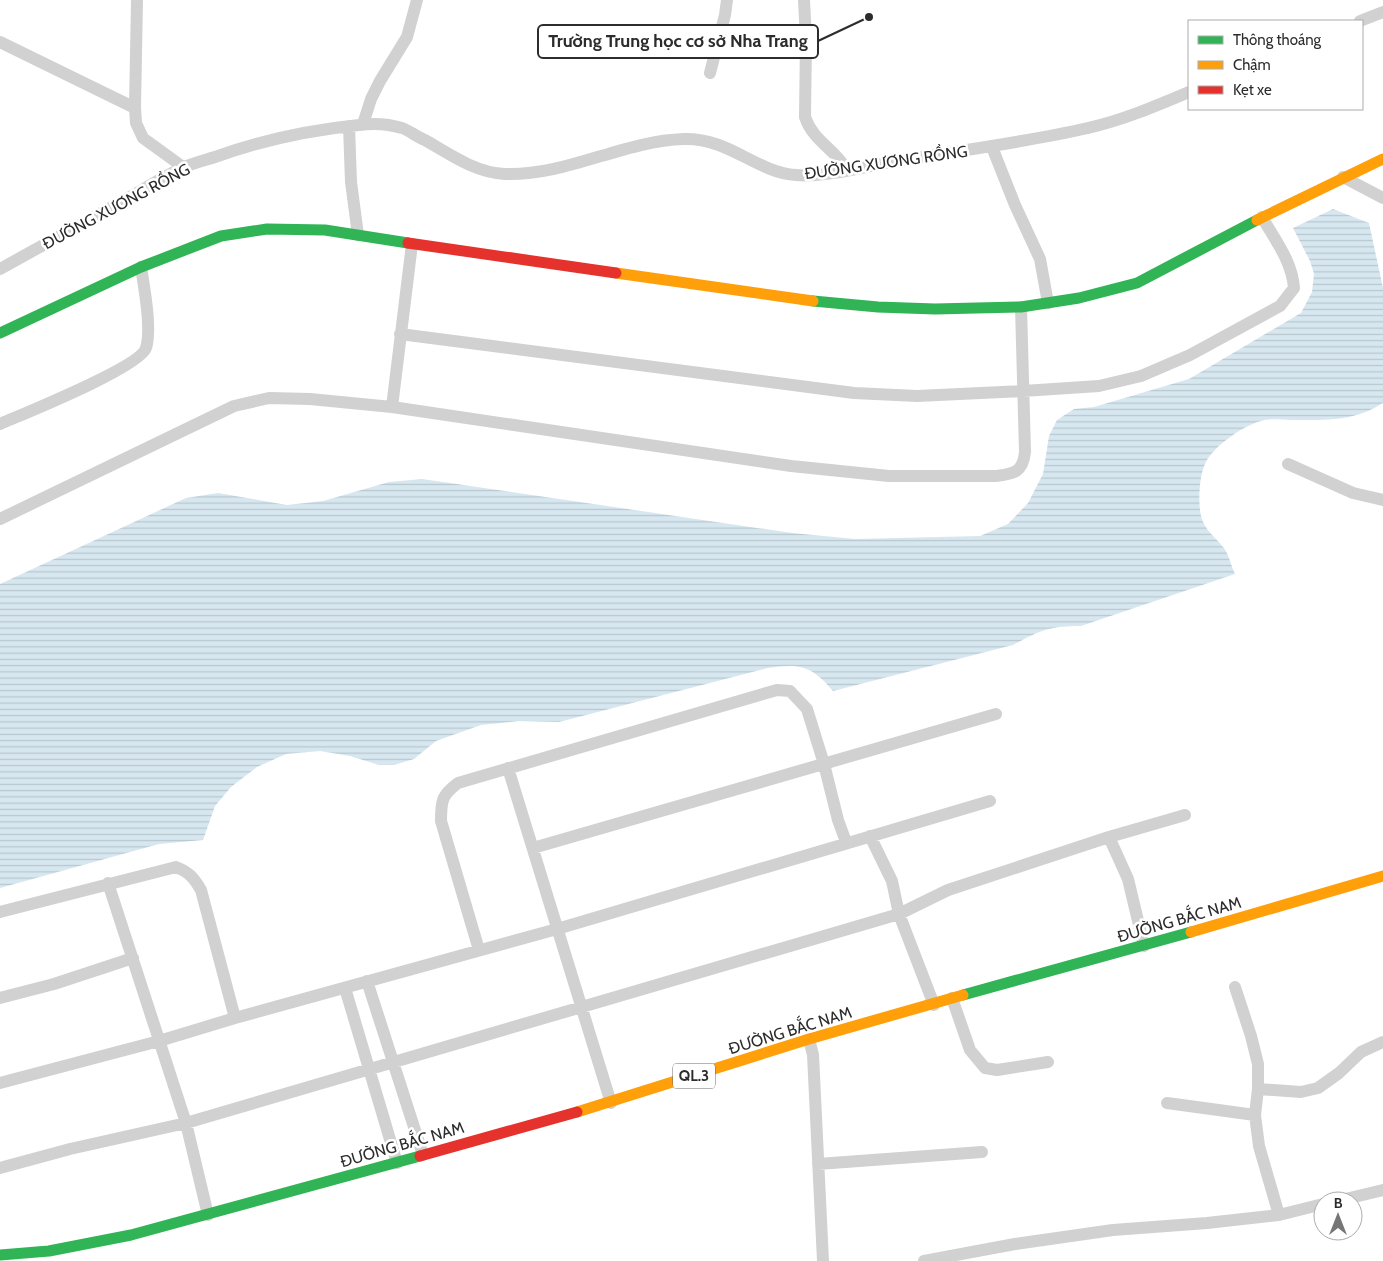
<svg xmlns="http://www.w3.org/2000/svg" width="1383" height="1261" viewBox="0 0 1383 1261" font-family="Cabin,sans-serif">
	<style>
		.water { fill: url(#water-rules) }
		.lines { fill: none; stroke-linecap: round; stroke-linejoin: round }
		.street { stroke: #d1d1d1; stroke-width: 12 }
		.fast { stroke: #30b455; stroke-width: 11 }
		.slow { stroke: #ff9f0a; stroke-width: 11 }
		.jam { stroke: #e5322d; stroke-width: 11 }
		.labels { text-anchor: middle; stroke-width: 5; stroke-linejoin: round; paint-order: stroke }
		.shield { fill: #fff; stroke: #6b6b6b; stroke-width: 1 }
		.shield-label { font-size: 15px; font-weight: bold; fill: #2c2c2c }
		.street-label { font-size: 16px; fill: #2c2c2c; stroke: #fff }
		.leader { fill: none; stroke: #2c2c2c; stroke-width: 2 }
		.callout-dot { fill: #2c2c2c; stroke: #fff; stroke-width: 2 }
		.callout { fill: #fff; stroke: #2c2c2c; stroke-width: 2 }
		.callout-label { font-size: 18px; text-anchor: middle; font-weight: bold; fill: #2c2c2c }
	</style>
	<defs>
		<pattern id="water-rules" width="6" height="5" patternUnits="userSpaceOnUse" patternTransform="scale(1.25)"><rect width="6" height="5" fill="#d7e7f0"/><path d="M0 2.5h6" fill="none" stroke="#b9c6ce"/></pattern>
	</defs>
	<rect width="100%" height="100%" fill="#fff"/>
	<path class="water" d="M1333,209L1369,223L1383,288V403C1353,422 1325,420 1291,420C1282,420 1270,418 1261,421C1243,426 1213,446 1205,464C1199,477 1198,503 1201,516C1204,529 1215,537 1223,547C1229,554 1231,566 1235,574L1081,626C1049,626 1041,630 1013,645L833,691C812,666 800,663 768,668L559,722L519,721L481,725L436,741L414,759L394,765H379L350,756L320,751L286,754L257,767L231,787L215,806L203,840L159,844L0,888V584L186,498L218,493L287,505L323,501L389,482L422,479L792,533L855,539L980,536L1008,524L1028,503L1043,474L1049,436L1057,420L1074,409L1094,407L1189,379L1301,313L1312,292L1314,274L1310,261L1293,228Z"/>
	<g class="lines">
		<path class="street" d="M804,0L806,39L805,117C813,141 835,149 847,170
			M1360,21L1383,12
			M0,42L135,108L136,123L143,138L183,167
			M710,73L725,15L727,0
			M135,108L137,0
			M363,124L371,99L380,81L407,37L417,0
			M349,126L351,182L358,235
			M992,147L1015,205L1040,259L1048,303
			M1343,177L1383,198
			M0,269C40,247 81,224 121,202C141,191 161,178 182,168C193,163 206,160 218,156C263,140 310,130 359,125C373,123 389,124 402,128C410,131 417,137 425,140C449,154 476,173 505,174C567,176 622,141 684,139C730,138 755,172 796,175C826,178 871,165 902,160C964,150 1027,142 1088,128C1123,120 1156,106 1189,92
			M400,334L854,393L917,396L1023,391L1099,386L1141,376L1190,355L1280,306L1294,288C1292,261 1275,240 1262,217
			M392,407L412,244
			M0,424C23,414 140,367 146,348C152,328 144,287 141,267
			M1288,464L1353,493L1383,500
			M0,519L234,406L269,398L310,399L392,407L791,466L889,476H996C1014,474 1023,472 1025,452L1021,307
			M508,768L611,1103
			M870,836L892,881L899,914L934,1005
			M1109,837L1128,879L1144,946
			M533,848L996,714
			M108,883L186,1123L208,1215
			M0,912L176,867C189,872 194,878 201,890L235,1018
			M479,950L441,821C441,800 442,795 458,783L777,690L790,691L807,709L824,764L838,820L846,842
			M367,981L423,1155
			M1235,987L1251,1036L1258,1064V1089L1255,1115L1259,1146L1279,1215
			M345,988L397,1163
			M0,998L54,984L133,958
			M952,998L970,1050L985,1068L997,1070L1048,1062
			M809,1039L813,1055L823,1261
			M0,1083L159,1041L235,1018L557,929L990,801
			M1258,1089L1301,1092L1318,1088L1339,1073L1361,1052L1383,1042
			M1167,1103L1255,1115
			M818,1164L982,1152
			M0,1168L70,1149L186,1123L899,914L948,890L1109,837L1185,815
			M1337,1201L1383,1190
			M924,1261L1015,1244L1113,1230L1207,1223L1279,1215L1323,1204"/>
		<path class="fast" d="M813,301L878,307L935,309L1021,307L1079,298L1137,283L1257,220
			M0,333L141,267L221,236L267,229L325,230L408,243
			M963,995L1191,932
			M0,1255L49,1251L131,1235L420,1156"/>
		<path class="slow" d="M1257,220L1383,159
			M616,273L813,301
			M1191,932L1383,876
			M577,1112L809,1039L963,995"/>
		<path class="jam" d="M408,243L616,273
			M420,1156L577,1112"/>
	</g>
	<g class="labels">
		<rect class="shield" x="673" y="1063.5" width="42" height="25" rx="4"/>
		<g class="shield-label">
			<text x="694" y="1081">QL.3</text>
		</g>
		<g class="street-label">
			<text transform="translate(886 162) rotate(-8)" y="6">ĐƯỜNG XƯƠNG RỒNG</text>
			<text transform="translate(116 206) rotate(-28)" y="6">ĐƯỜNG XƯƠNG RỒNG</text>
			<text transform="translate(1179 919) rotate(-16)" y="6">ĐƯỜNG BẮC NAM</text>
			<text transform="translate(790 1030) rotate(-17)" y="6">ĐƯỜNG BẮC NAM</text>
			<text transform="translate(402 1144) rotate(-16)" y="6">ĐƯỜNG BẮC NAM</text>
		</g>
	</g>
	<path class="leader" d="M869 17L818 41"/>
	<circle class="callout-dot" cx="869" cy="17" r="5"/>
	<rect class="callout" x="538" y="25" width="280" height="33" rx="5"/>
	<g class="callout-label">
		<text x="678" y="47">Trường Trung học cơ sở Nha Trang</text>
	</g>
	<rect x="1188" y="20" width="175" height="90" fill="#ffffff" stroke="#ababab"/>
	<rect x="1198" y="36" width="25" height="8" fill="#30b455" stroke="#ababab"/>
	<text x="1233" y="45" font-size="15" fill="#2c2c2c">Thông thoáng</text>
	<rect x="1198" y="61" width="25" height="8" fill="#ff9f0a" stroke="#ababab"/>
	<text x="1233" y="70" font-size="15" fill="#2c2c2c">Chậm</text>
	<rect x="1198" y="86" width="25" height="8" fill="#e5322d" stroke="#ababab"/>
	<text x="1233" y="95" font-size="15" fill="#2c2c2c">Kẹt xe</text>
	<g transform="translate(1338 1216)"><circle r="24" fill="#ffffff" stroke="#ababab"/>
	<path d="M0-4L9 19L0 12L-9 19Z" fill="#767676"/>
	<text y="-8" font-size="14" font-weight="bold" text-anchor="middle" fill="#2c2c2c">B</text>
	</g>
</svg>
